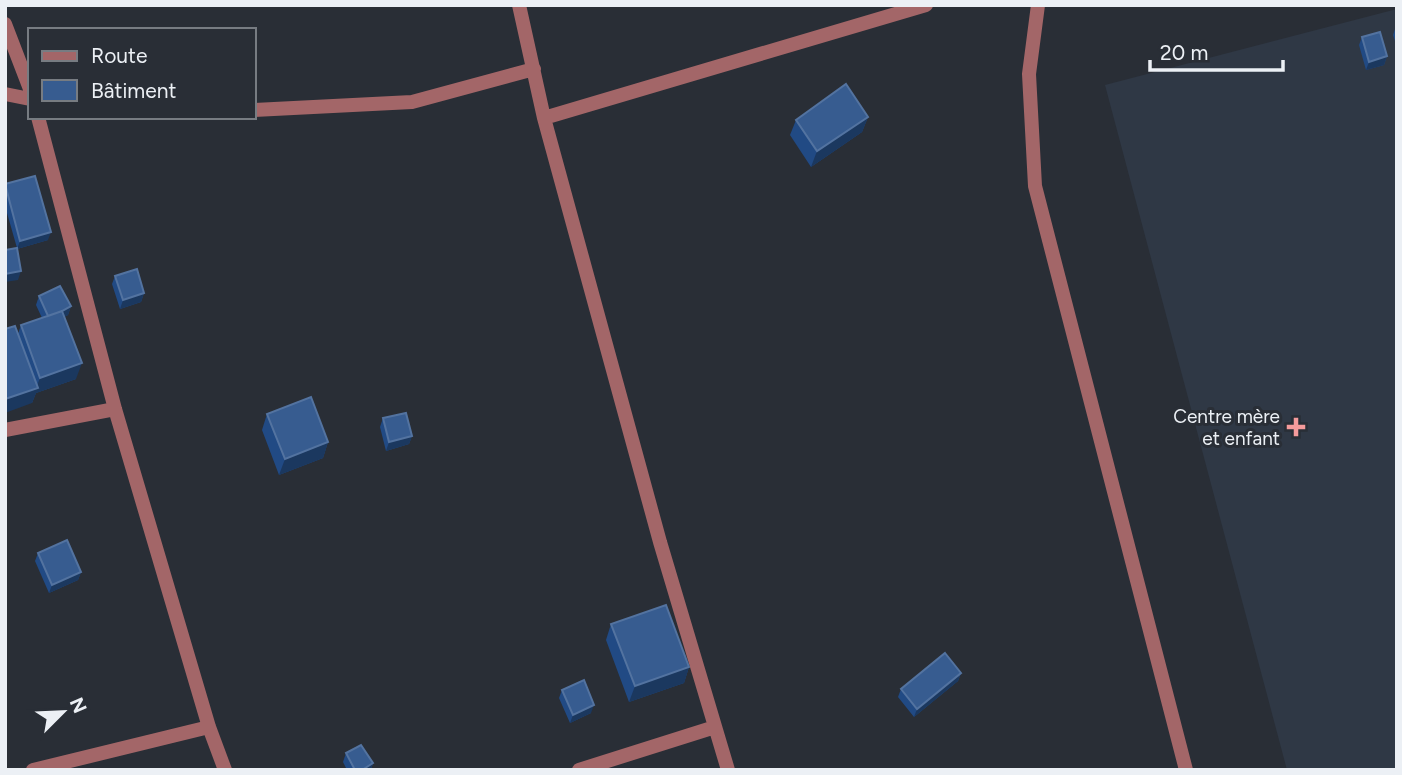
<svg xmlns="http://www.w3.org/2000/svg" width="1402" height="775" viewBox="0 0 1402 775" font-family="Figtree,sans-serif">
	<style>
		.built { fill: #2f3845 }
		.lines { fill: none; stroke-linecap: round; stroke-linejoin: round }
		.street { stroke: #a36668; stroke-width: 14 }
		.wall { fill: #214a84 }
		.shaded-wall { fill: #1b385f }
		.building { fill: #375c90; stroke: #5373a0; stroke-width: 2 }
		.poi-dot { fill: #f59b9c; stroke: #292e36; stroke-width: 2.5 }
		.labels { text-anchor: middle; stroke-width: 6; stroke-linejoin: round; paint-order: stroke }
		.poi-label { font-size: 19px; fill: #ecf0f5; stroke: #292e36; text-anchor: end }
	</style>
	<rect width="100%" height="100%" fill="#292e36"/>
	<path class="built" d="M1397,9V770H1287L1105,85Z"/>
	<g class="lines">
		<path class="street" d="M519,5L544,118L660,542L728,770
			M1038,5L1029,74L1035,186L1186,770
			M5,24L30,89
			M5,94L30,99
			M254,110L412,102L534,69
			M38,117L115,409L209,727L225,770
			M544,118L926,5
			M5,430L115,409
			M33,770L209,727
			M579,770L715,727"/>
	</g>
	<path class="wall" d="M1396,26H1397V47L1393,35Z
		M1362,37L1387,56L1384,65L1366,70L1359,45Z
		M868,117L862,132L811,167L790,135L796,120Z
		M5,184L48,240L17,249L18,280L17,248L5,206Z
		M115,276L144,293L141,302L120,309L112,284Z
		M39,296L71,306L68,315L64,317L76,379L36,393L32,403L18,334L21,325L42,318L36,305Z
		M267,414L328,442L323,458L279,475L262,430Z
		M383,418L412,436L409,444L386,451L380,427Z
		M38,553L81,572L78,580L49,593L35,561Z
		M611,624L689,667L684,683L629,702L606,640Z
		M961,673L958,681L914,717L898,697L901,689Z
		M562,690L591,713L570,723L559,698Z
		M346,753L373,763L371,770H347L343,762Z"/>
	<path class="shaded-wall" d="M1387,56L1384,65L1366,70L1369,62Z
		M868,117L862,132L811,167L817,151Z
		M51,232L48,240L17,249L20,241Z
		M21,271L18,280L5,282V274Z
		M144,293L141,302L120,309L123,300Z
		M71,306L68,315L46,326L49,318Z
		M82,363L76,379L36,393L32,403L5,413V399L36,388L40,378Z
		M412,436L409,444L386,451L389,442Z
		M328,442L323,458L279,475L285,459Z
		M81,572L78,580L49,593L52,585Z
		M689,667L684,683L629,702L635,686Z
		M961,673L958,681L914,717L917,709Z
		M594,705L591,713L570,723L573,715Z
		M373,763L371,770H362Z"/>
	<path class="building" d="M1380,32L1387,56L1369,62L1362,37Z
		M846,84L868,117L817,151L796,120Z
		M35,176L51,232L20,241L5,184Z
		M17,248L21,271L5,274V250Z
		M137,269L144,293L123,300L115,276Z
		M60,286L71,306L62,311L48,316L39,296Z
		M62,311L82,363L40,378L21,325Z
		M15,326L38,388L5,399V329Z
		M311,397L328,442L285,459L267,414Z
		M406,413L412,436L389,442L383,418Z
		M67,540L81,572L52,585L38,553Z
		M666,605L689,667L635,686L611,624Z
		M945,653L961,673L917,709L901,689Z
		M584,680L594,705L573,715L562,690Z
		M361,745L373,763L362,770H355L346,753Z"/>
	<path class="poi-dot" d="M1292.5 416.5h7v7h7v7h-7v7h-7v-7h-7v-7h7z"/>
	<g class="labels">
		<g class="poi-label">
			<text x="1280" y="423">Centre mère<tspan x="1280" dy="22">et enfant</tspan></text>
		</g>
	</g>
	<rect width="1402" height="775" fill="none" stroke="#ecf0f5" stroke-width="14"/>
	<rect x="28" y="28" width="228" height="91" fill="#292e36" stroke="#777c82" stroke-width="2"/>
	<rect x="42" y="51" width="35" height="10" fill="#a36668" stroke="#777c82" stroke-width="2"/>
	<text x="91" y="63" font-size="21" fill="#ecf0f5">Route</text>
	<rect x="42" y="80" width="35" height="21" fill="#375c90" stroke="#777c82" stroke-width="2"/>
	<text x="91" y="98" font-size="21" fill="#ecf0f5">Bâtiment</text>
	<g transform="translate(63 712) rotate(66)" stroke="#292e36" stroke-width="5" paint-order="stroke">
	<path d="M0-5L12 26L0 18L-12 26Z" fill="#ecf0f5"/>
	<text y="-10" font-size="19" font-weight="bold" text-anchor="middle" fill="#ecf0f5">N</text>
	</g>
	<path d="M1150 60v10h133v-10" fill="none" stroke="#ecf0f5" stroke-width="3.5"/>
	<text x="1160" y="60" font-size="21" fill="#ecf0f5" stroke="#292e36" stroke-width="5" paint-order="stroke">20 m</text>
</svg>
